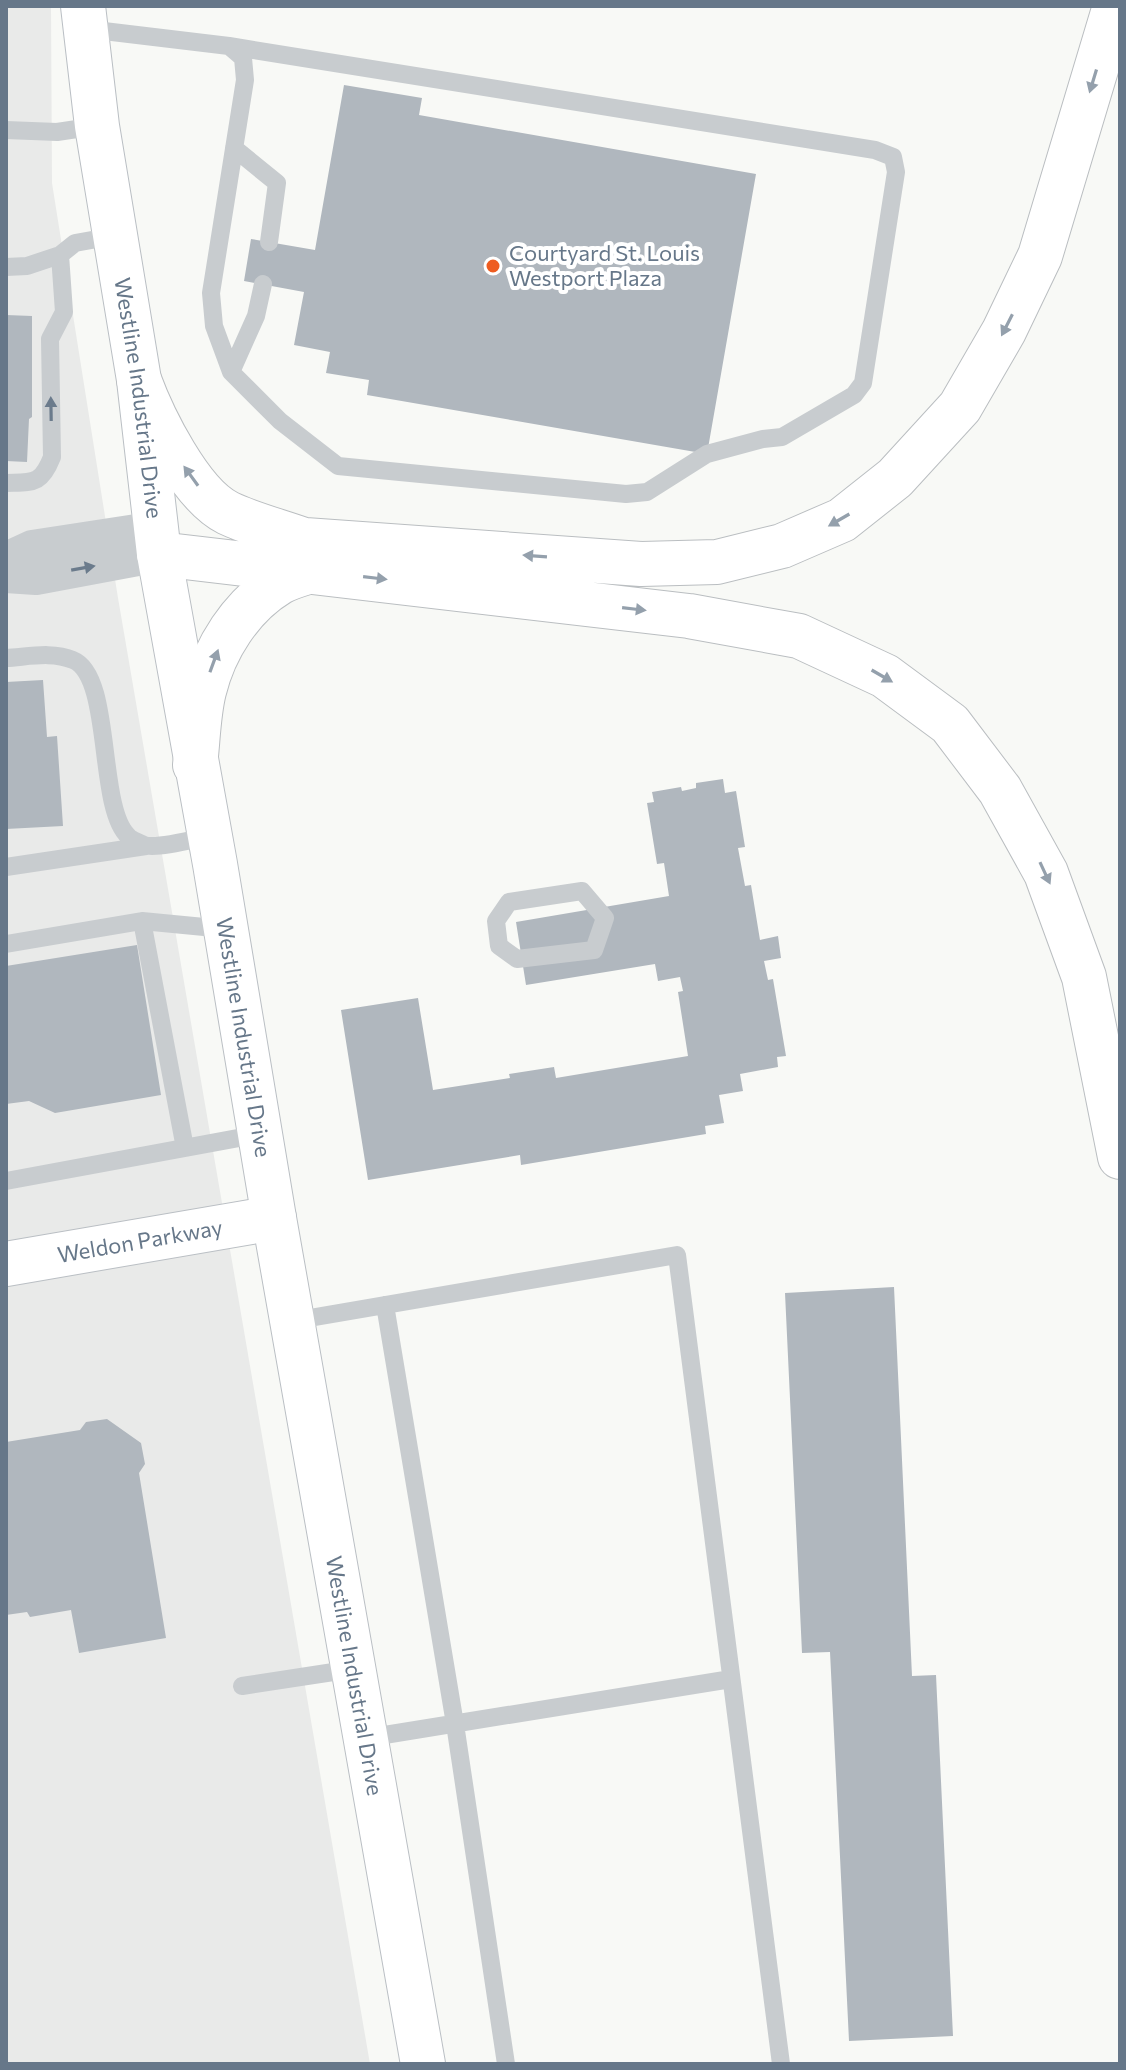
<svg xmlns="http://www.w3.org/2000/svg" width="1126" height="2070" viewBox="0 0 1126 2070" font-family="Commissioner,sans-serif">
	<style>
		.built { fill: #e9eae9 }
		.building { fill: #b0b7be }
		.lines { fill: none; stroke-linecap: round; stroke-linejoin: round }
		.secondary-casing { stroke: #babfc4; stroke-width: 46 }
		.highway-casing { stroke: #babec1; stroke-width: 46 }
		.lane { stroke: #c8cccf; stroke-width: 18 }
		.street { stroke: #c8cccf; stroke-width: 36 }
		.secondary { stroke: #fff; stroke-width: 44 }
		.highway { stroke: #fff; stroke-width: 44 }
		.oneway { fill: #94a0ac }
		.oneway2 { fill: #6b7b8c }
		.poi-dot { fill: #ee5c20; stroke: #fff; stroke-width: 3 }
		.labels { text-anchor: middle; stroke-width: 8; stroke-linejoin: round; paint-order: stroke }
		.poi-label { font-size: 22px; fill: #667789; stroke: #fff; text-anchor: start }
		.street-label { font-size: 22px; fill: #667789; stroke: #fff }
	</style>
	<rect width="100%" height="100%" fill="#f8f9f6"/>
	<path class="built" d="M6,6H51L52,183L118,598L370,2064H6Z"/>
	<path class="building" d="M344,85L422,98L419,115L756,174L707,454L367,395L369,380L326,373L330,352L294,345L304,292L244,281L251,239L315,250Z
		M6,315L32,316V417L29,419L27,462L6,461Z
		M43,680L47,737L57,736L63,826L6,829V682Z
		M723,779L725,793L736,791L745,847L738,848L745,886L751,885L760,940L778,936L781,958L764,961L768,980L773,979L786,1056L777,1057L778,1067L740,1074L743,1091L719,1095L724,1123L705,1126L706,1134L521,1165L520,1155L368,1180L341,1010L418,998L433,1090L510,1078L509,1074L554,1067L556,1078L688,1056L678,992L683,991L680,977L658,981L655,964L526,985L516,922L669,896L664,863L657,864L647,803L654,802L652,792L681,787L682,791L696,788V783Z
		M137,945L161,1095L55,1113L29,1101L6,1104V966Z
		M894,1287L912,1676L936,1675L953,2036L849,2041L830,1652L802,1653L785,1293Z
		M107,1419L141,1443L145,1464L139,1473L166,1638L79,1653L71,1610L30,1617L27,1612L6,1615V1442L80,1430L86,1422Z"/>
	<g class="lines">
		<g class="secondary-casing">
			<g id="secondary">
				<path id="s1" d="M83,6L97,126L139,380L159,554L215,864L274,1218L423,2064"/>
				<path id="s2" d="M6,1264L274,1218"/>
			</g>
		</g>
		<g class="highway-casing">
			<path id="highway" d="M139,380C153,418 190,494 228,513C251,524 279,531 304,540
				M277,538L641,564L717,562L782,546L842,520L895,478L960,407L1004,331L1040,256L1115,6
				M159,554L689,616L799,636L885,676L950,724L1000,790L1046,873L1084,977L1120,1157
				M195,765C198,741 198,715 204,691C214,649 241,606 279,583C289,577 302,574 314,570"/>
		</g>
		<path class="lane" d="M87,29L229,46L243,58L245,80L211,293L214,326L231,372L280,421L338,466L626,494L647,492L707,454L763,439L782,437L854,395L863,383L896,172L893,157L875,150L229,46
			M6,130L57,132L97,126
			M234,148L277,183L269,242
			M6,267L27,266L60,255L75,243L114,236
			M231,372L256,316L263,284
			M6,483C33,482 41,485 52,457L50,339L64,312L60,255
			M6,658C27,657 52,651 73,660C113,676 97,807 128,836C130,839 140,843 144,845C157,849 195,839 210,836
			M6,867L146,846
			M582,891L605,918L594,950L517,959L499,946L496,921L509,902Z
			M142,921L185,1148
			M6,944L142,921L225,929
			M6,1181L260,1134
			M385,1305L455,1724L506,2064
			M292,1321L677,1255L781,2064
			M242,1686L353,1669
			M366,1738L731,1679"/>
		<path class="street" d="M6,560L32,548L156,529
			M6,575L36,577L159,554"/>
		<use href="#secondary" class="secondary"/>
		<use href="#highway" class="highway"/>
	</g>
	<defs><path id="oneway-solid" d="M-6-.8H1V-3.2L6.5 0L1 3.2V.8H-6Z" transform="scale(2)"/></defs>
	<g class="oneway">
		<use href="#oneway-solid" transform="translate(1093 81) rotate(107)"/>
		<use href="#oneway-solid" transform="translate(1007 325) rotate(117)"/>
		<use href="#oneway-solid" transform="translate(191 476) rotate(-126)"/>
		<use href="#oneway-solid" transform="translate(839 520) rotate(150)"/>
		<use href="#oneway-solid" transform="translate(535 556) rotate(-176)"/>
		<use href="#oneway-solid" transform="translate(375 578) rotate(7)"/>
		<use href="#oneway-solid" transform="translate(634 609) rotate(7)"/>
		<use href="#oneway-solid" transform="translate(214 661) rotate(-70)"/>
		<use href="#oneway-solid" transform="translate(882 676) rotate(30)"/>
		<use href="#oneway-solid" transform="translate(1045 873) rotate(65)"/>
	</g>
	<g class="oneway2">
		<use href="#oneway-solid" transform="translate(51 409) rotate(-91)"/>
		<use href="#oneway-solid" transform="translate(83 568) rotate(-10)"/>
	</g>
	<circle class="poi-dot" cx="493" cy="266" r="8"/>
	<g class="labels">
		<g class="poi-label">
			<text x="509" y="261">Courtyard St. Louis<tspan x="509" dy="25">Westport Plaza</tspan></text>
		</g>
		<g class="street-label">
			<text dy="8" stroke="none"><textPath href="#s1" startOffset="396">Westline Industrial Drive</textPath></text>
			<text dy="8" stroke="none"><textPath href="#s1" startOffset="1044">Westline Industrial Drive</textPath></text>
			<text dy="8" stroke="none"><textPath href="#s2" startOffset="136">Weldon Parkway</textPath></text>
			<text dy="8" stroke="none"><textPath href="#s1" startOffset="1692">Westline Industrial Drive</textPath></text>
		</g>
	</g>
	<rect width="1126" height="2070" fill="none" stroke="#667789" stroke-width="16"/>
</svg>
